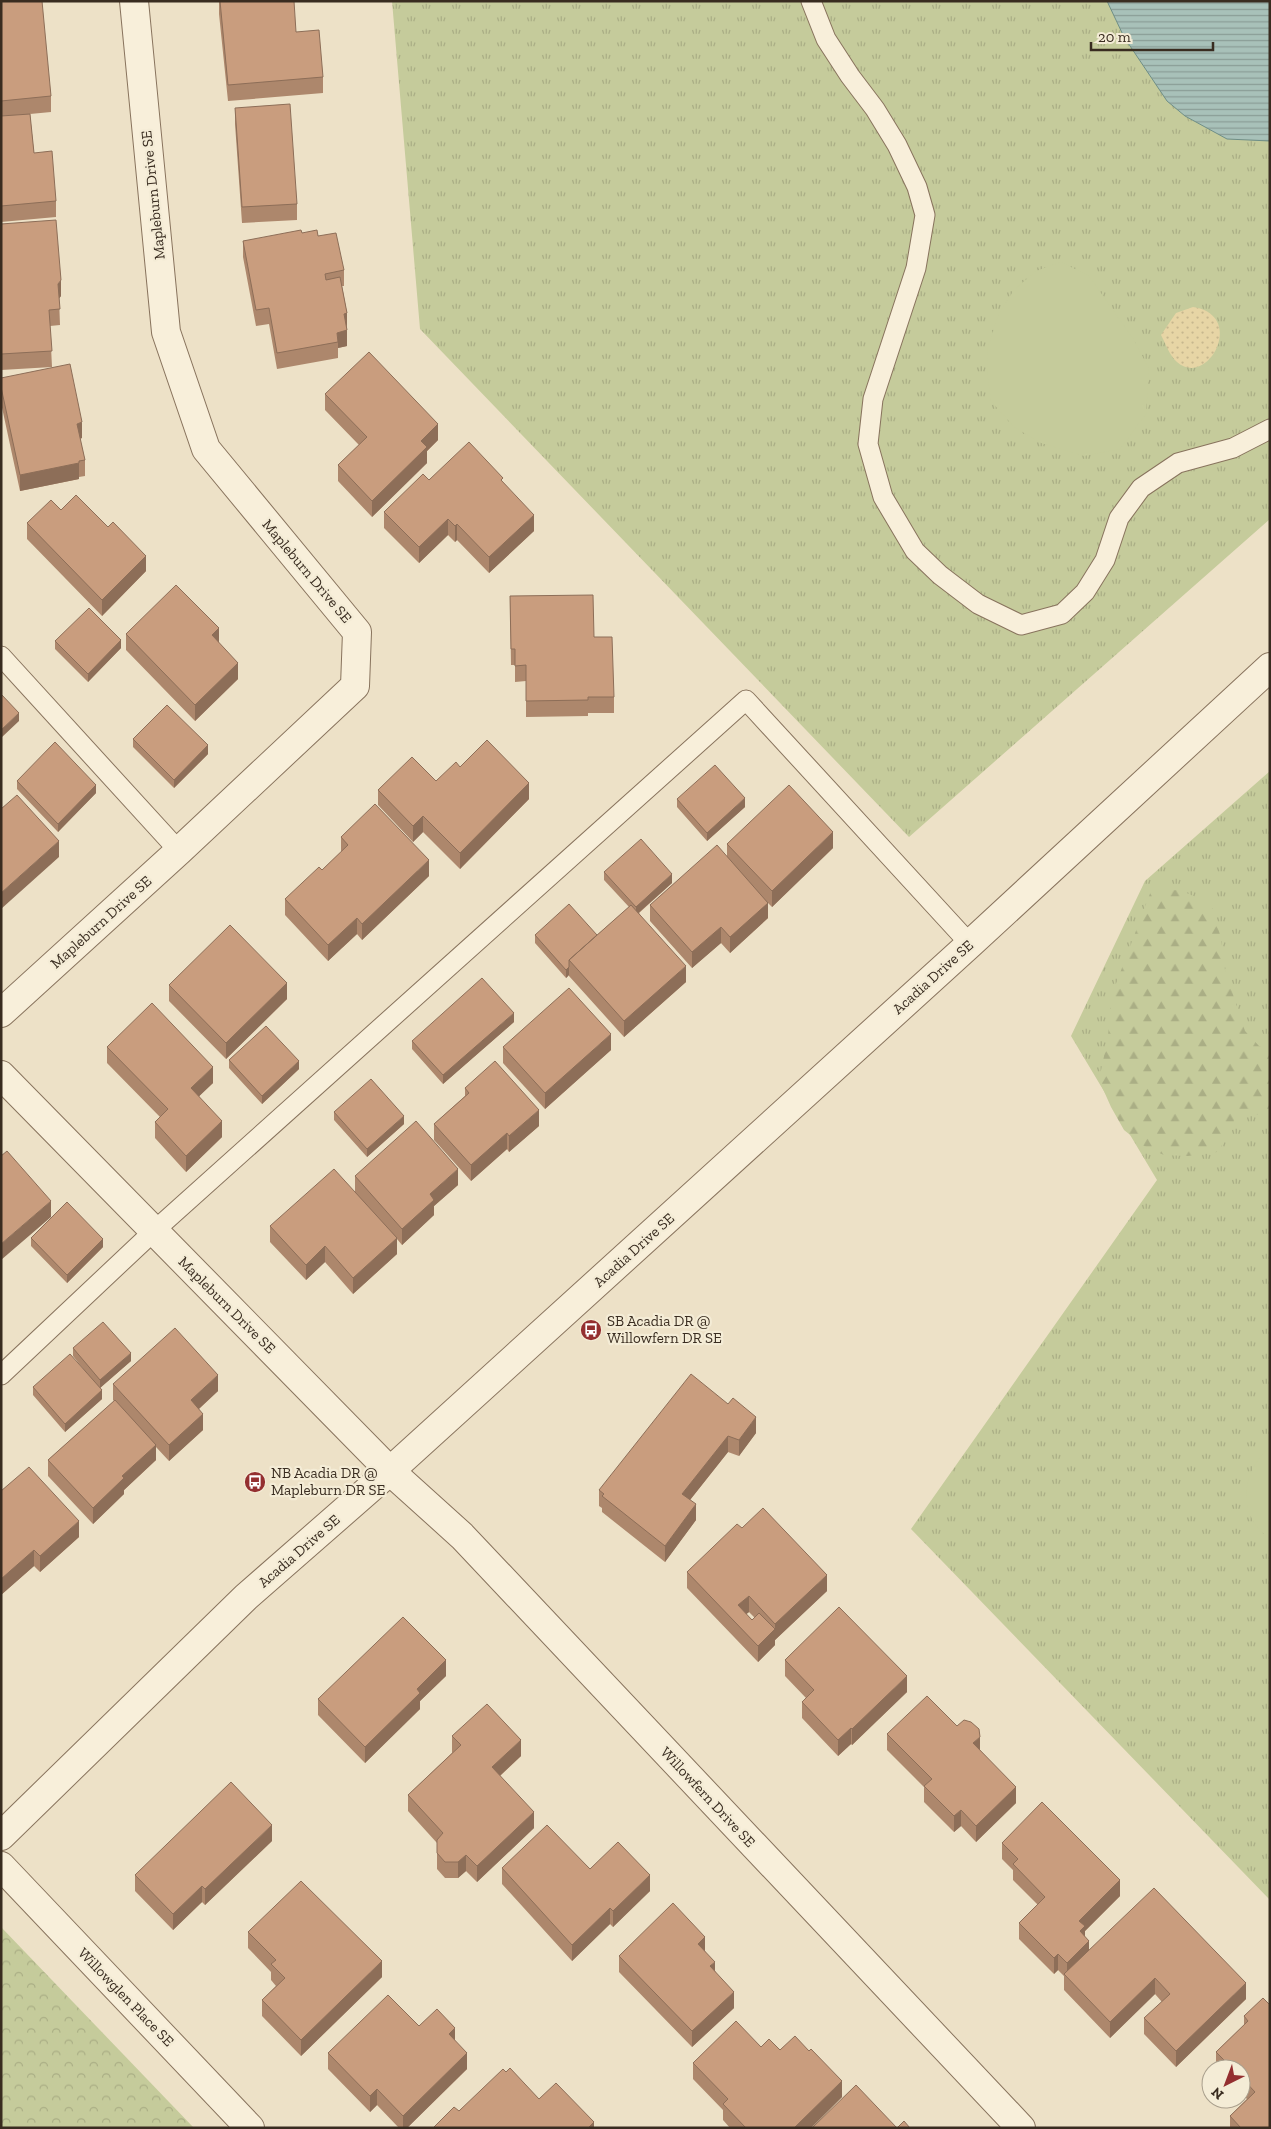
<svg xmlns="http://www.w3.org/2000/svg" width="1271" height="2129" viewBox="0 0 1271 2129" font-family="'Zilla Slab',serif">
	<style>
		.grass { fill: url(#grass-tufts) }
		.forest { fill: url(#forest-firs) }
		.sand { fill: url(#sand-dots) }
		.park { fill: url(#park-crowns) }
		.garden { fill: #c5cb9b }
		.water { fill: url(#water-rules); stroke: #6f8f87 }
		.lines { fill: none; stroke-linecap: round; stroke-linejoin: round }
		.service-casing { stroke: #88735d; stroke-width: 21 }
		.minor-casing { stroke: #88735d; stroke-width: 30 }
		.tertiary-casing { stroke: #88735d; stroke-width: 30 }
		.service { stroke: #f8efda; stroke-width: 19 }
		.minor { stroke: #f8efda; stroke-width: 28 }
		.tertiary { stroke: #f8efda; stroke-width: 28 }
		.wall { fill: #ad876c; fill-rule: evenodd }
		.shaded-wall { fill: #8d6e58 }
		.building { fill: #c99d7e; stroke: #8d6e58 }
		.labels { text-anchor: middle; stroke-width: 4.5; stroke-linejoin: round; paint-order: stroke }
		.street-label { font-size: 15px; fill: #392c20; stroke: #f4ecd6 }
		.poi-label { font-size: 15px; fill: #392c20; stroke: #f4ecd6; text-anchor: start }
	</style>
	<defs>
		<pattern id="grass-tufts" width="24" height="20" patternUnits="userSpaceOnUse" patternTransform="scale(1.25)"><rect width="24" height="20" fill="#c5cb9b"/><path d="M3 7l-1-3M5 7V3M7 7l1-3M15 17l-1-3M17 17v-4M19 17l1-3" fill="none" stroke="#aaae85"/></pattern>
		<pattern id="forest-firs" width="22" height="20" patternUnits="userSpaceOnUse" patternTransform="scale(1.25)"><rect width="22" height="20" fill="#c5cb9b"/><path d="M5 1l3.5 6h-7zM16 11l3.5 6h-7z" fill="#aaae85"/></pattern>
		<pattern id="sand-dots" width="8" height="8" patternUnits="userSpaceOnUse" patternTransform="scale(1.25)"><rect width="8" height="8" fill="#e7d5a5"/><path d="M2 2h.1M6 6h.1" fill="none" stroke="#c7b78e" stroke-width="1.8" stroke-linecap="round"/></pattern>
		<pattern id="park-crowns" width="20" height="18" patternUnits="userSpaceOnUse" patternTransform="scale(1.25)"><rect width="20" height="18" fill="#c5cb9b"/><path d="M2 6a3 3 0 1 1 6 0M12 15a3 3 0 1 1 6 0" fill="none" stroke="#aaae85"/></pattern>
		<pattern id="water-rules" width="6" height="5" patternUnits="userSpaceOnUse" patternTransform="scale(1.25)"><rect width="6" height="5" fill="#a8c1b9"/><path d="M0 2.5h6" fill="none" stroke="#8a9d96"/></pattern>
	</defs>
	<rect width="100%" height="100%" fill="#ede1c7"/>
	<path class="grass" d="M392,1H1270V519L909,837L420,329Z
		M1270,771V1900L911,1529L1157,1180L1071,1036L1145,881Z"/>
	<path class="forest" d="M1180,890L1211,904L1221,938L1225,970L1245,1031L1259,1046L1270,1051V1111L1251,1116L1235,1117L1231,1133L1217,1152L1188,1156L1164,1155L1144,1146L1124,1130L1111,1107L1099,1080L1108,1037L1111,997L1151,891Z"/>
	<path class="sand" d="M1193,307C1247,315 1208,389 1177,362C1169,355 1166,344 1161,335L1176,313Z"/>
	<path class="park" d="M1,1927L194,2128H1Z"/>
	<path class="garden" d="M1061,262L1089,276L1134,340L1149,369L1146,414L1120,449L1084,456L1041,443L1014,427L991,401L987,372L988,347L999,313L1014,290L1036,271Z
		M1270,1447V1539C1237,1516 1240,1472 1270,1447Z"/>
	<path class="water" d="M1107,1H1270V141L1227,139L1185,116L1167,101L1124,37Z"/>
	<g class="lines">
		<g class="service-casing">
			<path id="service" d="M811,1L826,39L850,76L875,109L897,145L917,187L925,215L916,268L873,399L868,444L883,497L915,551L940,575L978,604L1021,625L1062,614L1085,592L1105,560L1119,518L1141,488L1178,463L1233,448L1270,429
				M1,656L179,851
				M1,1375L154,1231L746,700L970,944"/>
		</g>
		<g class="minor-casing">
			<path id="minor" d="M1,1013L179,851L355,686L357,632L206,449L166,332L134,1
				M1,1075L390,1471L462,1536L1021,2128
				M1,1866L250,2128"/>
		</g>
		<g class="tertiary-casing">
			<path id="tertiary" d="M1,1836L246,1597L390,1471L970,944L1270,667"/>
		</g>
		<use href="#service" class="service"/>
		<use href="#minor" class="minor"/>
		<use href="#tertiary" class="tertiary"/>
	</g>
	<path class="wall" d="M1,1L51,96V112L30,114L34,153L56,201V217L1,222Z
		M219,1L296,32L323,77V93L228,101L219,14Z
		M235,108L297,204V220L242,223L235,124Z
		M1,224L61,296L59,298L60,325L50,326L52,367L1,370Z
		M302,233L318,236L344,270V286H342L347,313V346L338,348V358L277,369L269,324L256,326L243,257V241Z
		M1,378L82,438L80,439L85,460V476L79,477V479L20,491L1,403Z
		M325,394L438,440L427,451V463L372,517L338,481V465L359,445L325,410Z
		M429,480L503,483L534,531L489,573L457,540L455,542L448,535L419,563L384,528V512Z
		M61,510L146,571L102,616L27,539V523Z
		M510,596L594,637L614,697V713H588V716L526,717V681L515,682V665H511Z
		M126,634L219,643L238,679L195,721L126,650Z
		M55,641L121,648L88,682L55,649Z
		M133,739L208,754L174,788L133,747Z
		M460,767L529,799L460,869L423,832L413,842L378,805V790L436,781Z
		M17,781L96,793L58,832L17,789Z
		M677,799L745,807L707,841L677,807Z
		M341,837L429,876L362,940L357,934L328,961L285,915V899L322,870L341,852Z
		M727,844L833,848L772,907L768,903V918L730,953L721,943L692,968L650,921V905L727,857Z
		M604,872L672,883L639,913L686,982L624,1037L569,976V975L566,978L535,943V935H597L629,907L604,880Z
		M169,985L287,999L226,1059L169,1001Z
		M514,1022L443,1084L412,1049V1041Z
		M107,1047L213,1083L199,1096L222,1137L186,1172L155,1138V1122L160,1117L107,1063Z
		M503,1047L611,1050L545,1109L503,1063Z
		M229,1060L299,1069L262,1104L229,1068Z
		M465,1088L539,1126L509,1152L507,1149L471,1181L434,1140V1124L465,1096Z
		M334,1112L404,1124L367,1157L334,1120Z
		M355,1176L458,1185L434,1206V1215L402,1245L397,1239V1254L353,1294L325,1262L306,1280L270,1242V1226L355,1192Z
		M31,1238L103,1247L67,1283L31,1246Z
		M73,1348L131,1361L100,1388L102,1399L65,1432L33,1395V1387L88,1375L73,1356Z
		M113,1384L218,1391L199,1409L203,1430L169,1461L156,1447V1460L124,1490V1494L93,1524L48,1476V1460L114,1401L113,1400Z
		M728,1404L756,1433L739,1456L728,1452L690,1500L696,1520L665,1562L602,1512V1508L599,1506V1490Z
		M1,1491L79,1537L40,1572L34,1566L1,1595Z
		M742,1528L827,1591L775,1640V1645L758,1662L687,1588V1572ZM749,1612L755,1618L752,1620L746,1614Z
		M785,1660L907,1692L852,1745L851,1744L838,1756L802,1718V1702L806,1698L785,1676Z
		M446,1676L420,1701V1709L365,1763L318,1715V1699Z
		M887,1734L980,1750L1016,1803L976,1842L961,1826L954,1832L924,1802V1787L887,1750Z
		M452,1736L521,1756L500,1776L534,1828L477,1882L466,1871L458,1878H445L437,1869V1843L408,1811V1795L452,1753Z
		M272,1841L205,1905L202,1902L173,1930L135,1891V1875Z
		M1002,1843L1120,1896L1085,1931V1937L1089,1950L1246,1999L1176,2067L1144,2034V2018L1162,2002L1155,1994L1110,2038L1064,1990V1976L1058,1970L1054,1974L1019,1939V1923L1038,1905L1013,1880V1870L1002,1859Z
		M502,1868L590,1869L650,1891L613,1927L610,1924L572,1961L502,1884Z
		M248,1932L382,1977L301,2056L262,2016V2000L276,1986L271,1980V1972L248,1948Z
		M705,1951L734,2008L692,2047L619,1972V1956Z
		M1270,2005V2128H1230V2116L1247,2099L1241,2093V2069H1218L1216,2068V2052L1244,2025V2016Z
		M419,2026L455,2041L467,2069L407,2128H399L377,2105L370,2112L328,2069V2053Z
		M761,2047L780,2050L842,2097L811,2128H730L723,2120V2110L693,2079V2063Z"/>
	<path class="shaded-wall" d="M61,280V296L58,300V284Z
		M347,313V329L344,314Z
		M347,330V346L338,348V342L337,333Z
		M82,422V438L77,439V424Z
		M438,424V440L427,451V463L372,517V501L421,441Z
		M79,463V479L20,491V475Z
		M534,515V531L489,573V557Z
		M448,519V535L419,563V547Z
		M457,524V540L455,542V526Z
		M146,556V571L102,616V600Z
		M219,628V644L212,635Z
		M121,640V648L88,682V674Z
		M238,663V679L195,721V705Z
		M19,713V721L1,738V730Z
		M208,745V754L174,788V780Z
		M529,783V799L460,869V853Z
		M96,785V793L58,832V824Z
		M745,798V807L707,841V833Z
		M423,816V832L413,842V826Z
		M833,832V848L772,907V891Z
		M59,841V857L1,909V893Z
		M429,860V876L362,940V924Z
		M672,874V883L636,915V907Z
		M768,903V918L730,953V937Z
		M357,918V934L328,961V945Z
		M721,927V943L692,968V952Z
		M686,966V982L624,1037V1021Z
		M569,967V975L566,978V970Z
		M287,983V999L226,1059V1043Z
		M514,1013V1022L443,1084V1075Z
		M611,1034V1050L545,1109V1093Z
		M299,1061V1069L262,1104V1096Z
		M213,1067V1083L191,1104V1088Z
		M539,1110V1126L509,1152V1136Z
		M404,1116V1124L367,1157V1149Z
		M222,1121V1137L186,1172V1156Z
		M507,1133V1149L471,1181V1165Z
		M458,1169V1185L434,1206V1215L402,1245V1229L430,1194Z
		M51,1201V1217L1,1260V1244Z
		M397,1238V1254L353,1294V1278Z
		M103,1239V1247L67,1283V1275Z
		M325,1246V1262L306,1280V1265Z
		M131,1353V1361L100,1388V1380Z
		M218,1375V1391L191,1416V1400Z
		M102,1390V1399L65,1432V1424Z
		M203,1414V1430L169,1461V1445Z
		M756,1417V1433L739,1456V1440Z
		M728,1436V1452L682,1510V1494Z
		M156,1445V1460L124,1490V1494L93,1524V1508L122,1476Z
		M696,1504V1520L665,1562V1546Z
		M79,1521V1537L40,1572V1556Z
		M34,1550V1566L1,1595V1579Z
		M827,1575V1591L775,1640V1624Z
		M749,1596V1612L738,1621V1605Z
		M775,1629V1645L758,1662V1646Z
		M446,1660V1676L420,1701V1709L365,1763V1747L417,1689Z
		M907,1676V1692L852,1745V1729Z
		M851,1728V1744L838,1756V1740Z
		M980,1737V1753L973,1743Z
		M521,1740V1756L492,1783V1767Z
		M1016,1787V1803L976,1842V1826Z
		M961,1810V1826L954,1832V1816Z
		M534,1812V1828L477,1882V1866Z
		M272,1825V1841L205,1905V1889Z
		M466,1855V1871L458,1878V1862Z
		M650,1875V1891L613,1927V1911Z
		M1120,1880V1896L1085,1931V1942L1080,1947L1079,1921Z
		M202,1886V1902L173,1930V1914Z
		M610,1908V1924L572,1961V1945Z
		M705,1937V1953L698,1944Z
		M1089,1941V1957L1067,1977V1963Z
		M1058,1954V1970L1054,1974V1958Z
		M382,1961V1977L301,2056V2040Z
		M715,1962V1978L710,1966Z
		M1155,1978V1994L1110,2038V2022Z
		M1246,1983V1999L1176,2067V2051Z
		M734,1992V2008L692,2047V2031Z
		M455,2028V2044L449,2034Z
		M467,2053V2069L407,2128H403V2116Z
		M842,2081V2097L811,2128H794Z
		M377,2089V2105L370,2112V2096Z
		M594,2122V2128H588Z"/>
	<path class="building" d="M1,1H42L51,96L1,101Z
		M220,1H294L296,32L319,30L323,77L228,85Z
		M290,104L297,204L242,207L235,108Z
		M30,114L34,153L52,151L56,201L1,206V116Z
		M56,220L61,280L58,284L60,309L49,310L52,351L1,354V224Z
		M301,230L302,233L317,230L318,236L336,233L344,270L325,274L326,280L340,277L347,313L344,314L347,330L337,333L338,342L277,353L269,308L256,310L243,241Z
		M369,352L438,424L421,441L427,447L372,501L338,465L367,437L325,394Z
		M70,364L82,422L77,424L85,460L79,461V463L20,475L1,387V378Z
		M469,442L503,478L501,480L534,515L489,557L457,524L455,526L448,519L419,547L384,512L423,474L429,480Z
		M76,495L108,527L113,522L146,556L102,600L27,523L51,500L61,510Z
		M176,585L219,628L212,635L238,663L195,705L126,634Z
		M593,595L594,637H612L614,697H588V700L526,701V665L515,666V649H511L510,596Z
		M89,608L121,640L88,674L55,641Z
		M1,694L19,713L1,730Z
		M167,705L208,745L174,780L133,739Z
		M487,740L529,783L460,853L423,816L413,826L378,790L412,757L436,781L456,762L460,767Z
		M55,742L96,785L58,824L17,781Z
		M715,765L745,798L707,833L677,799Z
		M789,785L833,832L772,891L727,844Z
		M17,795L59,841L1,893V809Z
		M375,804L429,860L362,924L357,918L328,945L285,899L319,867L322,870L348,845L341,837Z
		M641,839L672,874L636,907L604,872Z
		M717,845L768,903L730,937L721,927L692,952L650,905Z
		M569,904L597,935L569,960V967L566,970L535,935Z
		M631,905L686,966L624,1021L569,960Z
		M230,925L287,983L226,1043L169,985Z
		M482,978L514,1013L443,1075L412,1041Z
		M569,988L611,1034L545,1093L503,1047Z
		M152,1003L213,1067L191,1088L222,1121L186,1156L155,1122L168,1109L107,1047Z
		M266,1026L299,1061L262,1096L229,1060Z
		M495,1061L539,1110L509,1136L507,1133L471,1165L434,1124L469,1093L465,1088Z
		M371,1079L404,1116L367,1149L334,1112Z
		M416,1121L458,1169L430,1194L434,1200L402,1229L355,1176Z
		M7,1151L51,1201L1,1244V1156Z
		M334,1169L397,1238L353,1278L325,1246L306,1265L270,1226Z
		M67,1202L103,1239L67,1275L31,1238Z
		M103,1322L131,1353L100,1380L73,1348Z
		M175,1328L218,1375L191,1400L203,1414L169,1445L113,1384Z
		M70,1354L102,1390L65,1424L33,1387Z
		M691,1374L728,1404L733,1398L756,1417L739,1440L728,1436L682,1494L696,1504L665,1546L602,1496L604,1494L599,1490Z
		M115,1400L156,1445L122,1476L124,1478L93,1508L48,1460Z
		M29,1467L79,1521L40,1556L34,1550L1,1579V1491Z
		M763,1508L827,1575L775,1624L749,1596L738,1605L752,1620L759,1613L775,1629L758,1646L687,1572L737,1524L742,1528Z
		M839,1607L907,1676L852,1729L851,1728L838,1740L802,1702L814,1690L785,1660Z
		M403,1617L446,1660L417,1689L420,1693L365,1747L318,1699Z
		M927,1696L957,1726L964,1720L971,1722L979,1729L980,1737L973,1743L1016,1787L976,1826L961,1810L954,1816L924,1786L932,1779L887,1734Z
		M487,1704L521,1740L492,1767L534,1812L477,1866L466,1855L458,1862H445L437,1853V1840L443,1833L408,1795L461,1745L452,1736Z
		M231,1782L272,1825L205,1889L202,1886L173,1914L135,1875Z
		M1042,1802L1120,1880L1079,1921L1085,1926L1080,1931L1089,1941L1067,1963L1058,1954L1054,1958L1019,1923L1045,1897L1013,1864L1018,1859L1002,1843Z
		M547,1825L590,1869L618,1842L650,1875L613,1911L610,1908L572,1945L502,1868Z
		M301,1881L382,1961L301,2040L262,2000L285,1978L271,1964L276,1960L248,1932Z
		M1154,1888L1246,1983L1176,2051L1144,2018L1170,1994L1155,1978L1110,2022L1064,1974Z
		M673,1903L705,1937L698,1944L715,1962L710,1966L734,1992L692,2031L619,1956Z
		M388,1995L419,2026L437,2009L455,2028L449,2034L467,2053L403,2116L377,2089L370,2096L328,2053Z
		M1263,1998L1270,2005V2128H1241L1230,2116L1255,2092L1241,2077V2069H1233L1216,2052L1248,2021L1244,2016Z
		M736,2021L761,2047L769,2039L780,2050L795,2036L809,2051L811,2049L842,2081L794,2128H746L723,2104L728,2099L693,2063Z
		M510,2068L539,2099L556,2083L594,2122L588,2128H433L454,2107L459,2111L503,2069L506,2072Z
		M856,2085L897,2128H812Z
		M904,2121L910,2128H897Z"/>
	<defs>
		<g id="bus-disc" transform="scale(1.125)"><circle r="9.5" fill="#942f30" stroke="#f4ecd6"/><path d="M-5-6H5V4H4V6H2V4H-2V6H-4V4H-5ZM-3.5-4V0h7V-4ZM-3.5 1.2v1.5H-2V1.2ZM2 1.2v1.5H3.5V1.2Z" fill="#fff"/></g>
	</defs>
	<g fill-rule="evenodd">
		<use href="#bus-disc" x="591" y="1330"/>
		<use href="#bus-disc" x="255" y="1482"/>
	</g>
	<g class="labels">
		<g class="street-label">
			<text transform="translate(153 195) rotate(-96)" y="5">Mapleburn Drive SE</text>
			<text transform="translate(307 571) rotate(50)" y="5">Mapleburn Drive SE</text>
			<text transform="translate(101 922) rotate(-42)" y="5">Mapleburn Drive SE</text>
			<text transform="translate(933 977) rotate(-42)" y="5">Acadia Drive SE</text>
			<text transform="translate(634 1250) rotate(-42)" y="5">Acadia Drive SE</text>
			<text transform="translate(227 1305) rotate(45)" y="5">Mapleburn Drive SE</text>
			<text transform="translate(299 1551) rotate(-41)" y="5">Acadia Drive SE</text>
			<text transform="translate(708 1797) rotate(47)" y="5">Willowfern Drive SE</text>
			<text transform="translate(126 1997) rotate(46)" y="5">Willowglen Place SE</text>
		</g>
		<g class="poi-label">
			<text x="607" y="1326">SB Acadia DR @<tspan x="607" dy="17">Willowfern DR SE</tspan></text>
			<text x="271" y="1478">NB Acadia DR @<tspan x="271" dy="17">Mapleburn DR SE</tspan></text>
		</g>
	</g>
	<rect width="1271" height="2129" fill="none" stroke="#392c20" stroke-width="5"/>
	<g transform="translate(1226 2084) rotate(222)"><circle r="24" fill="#f4ecd6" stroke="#a99f8d"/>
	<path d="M0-4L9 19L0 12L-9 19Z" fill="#942f30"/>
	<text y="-8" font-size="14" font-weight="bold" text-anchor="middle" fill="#392c20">N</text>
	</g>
	<path d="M1091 42v8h122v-8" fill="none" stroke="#392c20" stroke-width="2.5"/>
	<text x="1098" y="42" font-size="15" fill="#392c20" stroke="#f4ecd6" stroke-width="4" paint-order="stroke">20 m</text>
</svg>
